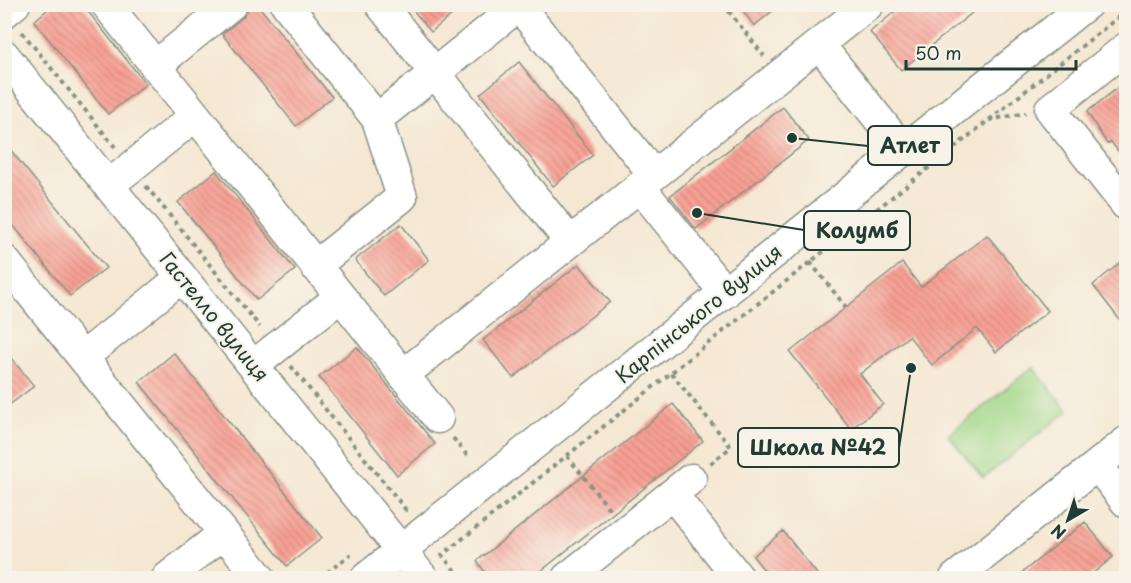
<svg xmlns="http://www.w3.org/2000/svg" width="1131" height="583" viewBox="0 0 1131 583" font-family="'Playpen Sans',sans-serif">
	<style>
		.park { fill: #a1d889; stroke: #608a5e; stroke-width: 1.5 }
		.building { fill: url(#building-back-hatch) }
		.lines { fill: none; stroke-linecap: round; stroke-linejoin: round }
		.minor-casing { stroke: #8a9284; stroke-width: 33 }
		.path { stroke: #8a9284; stroke-width: 4; stroke-dasharray: 4.5 4.5; stroke-linecap: butt }
		.minor { stroke: #fff; stroke-width: 30 }
		.labels { text-anchor: middle; stroke-width: 4.5; stroke-linejoin: round; paint-order: stroke }
		.street-label { font-size: 20px; fill: #1f3d34; stroke: #f7f3e8 }
		.leader { fill: none; stroke: #1f3d34; stroke-width: 2 }
		.callout-dot { fill: #1f3d34; stroke: #f7f3e8; stroke-width: 2 }
		.callout { fill: #f7f3e8; stroke: #1f3d34; stroke-width: 2 }
		.callout-label { font-size: 21px; text-anchor: middle; font-weight: bold; fill: #1f3d34 }
	</style>
	<defs>
		<pattern id="building-back-hatch" width="6" height="6" patternUnits="userSpaceOnUse" patternTransform="scale(1.5)"><rect width="6" height="6" fill="#f9a094"/><path d="M-1 5l2 2M0 0l6 6M5-1l2 2" fill="none" stroke="#c9847a"/></pattern>
	</defs>
	<rect width="100%" height="100%" fill="#f7f3e8"/>
	<filter id="ink" filterUnits="userSpaceOnUse"><feTurbulence type="fractalNoise" baseFrequency=".0167" numOctaves="2"/><feDisplacementMap in="SourceGraphic" scale="12" xChannelSelector="R" yChannelSelector="G"/><feConvolveMatrix kernelMatrix="1 2 1 2 8 2 1 2 1" color-interpolation-filters="sRGB"/></filter>
	<filter id="wash" filterUnits="userSpaceOnUse"><feTurbulence type="fractalNoise" baseFrequency=".008" numOctaves="4" result="noise"/><feDisplacementMap in="SourceGraphic" scale="24" xChannelSelector="R" yChannelSelector="G"/><feGaussianBlur stdDeviation="1.35" result="paint"/><feColorMatrix in="noise" values="0 0 0 0 0 0 0 0 0 0 0 0 0 0 0 0 0 1.4 0 .05"/><feComposite in="paint" operator="in"/></filter>
	<g filter="url(#wash)">
		<rect width="100%" height="100%" fill="#f5e8d3"/>
		<path class="park" d="M1033,367L1068,411L983,478L948,435Z"/>
		<g id="blocks">
			<path class="building" d="M54,4H82L146,84L108,114L34,21Z
				M251,4H257L332,97L296,126L222,34L243,17Z
				M408,4H465L431,32Z
				M738,4H781L754,26Z
				M904,4H983L901,70L870,32Z
				M519,62L593,155L553,186L480,94Z
				M1126,81V161L1111,142L1107,144L1087,112Z
				M783,107L809,140L696,229L670,196Z
				M4,142L106,268L70,296L4,214Z
				M216,171L295,270L257,300L178,202Z
				M401,224L429,260L384,296L355,260Z
				M987,235L1048,311L996,352L977,328L932,365L909,336L860,374L883,404L851,429L790,352L902,263L921,287Z
				M1126,258V328L1093,285Z
				M579,264L610,302L513,378L483,340Z
				M357,347L435,444L397,475L319,377Z
				M4,349L34,386L4,409Z
				M174,353L322,538L287,566L139,382Z
				M673,404L703,441L531,579H490L477,561Z
				M1085,522L1113,557L1086,579H1014Z
				M783,531L821,579H771L768,575L753,556Z"/>
		</g>
	</g>
	<g filter="url(#ink)">
		<use href="#blocks" fill-opacity="0" stroke="#8a9284" stroke-width="1.5"/>
		<g class="lines">
			<g class="minor-casing">
				<path id="minor" d="M106,4L438,418
					M286,4L377,119L402,197L315,266
					M380,4L570,242
					M519,6L654,175
					M4,13L15,4
					M819,44L904,151
					M1126,48L1050,109L1126,205
					M4,55L423,578
					M155,66L232,4
					M377,119L521,4
					M109,185L195,116
					M640,187L725,293
					M4,260L260,578
					M83,357L182,277
					M253,366L340,297
					M403,375L869,4
					M1097,465L1126,502
					M672,494L739,578
					M167,578L224,533
					M366,578L1087,4
					M567,578L691,479
					M955,578L1126,442"/>
			</g>
			<path class="path" d="M723,4L764,56
				M22,32L115,147
				M989,120L1026,113
				M146,186L260,327
				M810,262L846,307
				M291,366L406,510L408,508
				M671,373L731,447L710,464
				M453,438L470,459
				M567,456L611,511
				M320,578L351,554
				M461,578L442,555L1126,11"/>
			<use href="#minor" class="minor"/>
		</g>
	</g>
	<g class="labels">
		<g class="street-label">
			<text transform="translate(699 314) rotate(-39)" y="7">Карпінського вулиця</text>
			<text transform="translate(214 317) rotate(51)" y="7">Гастелло вулиця</text>
		</g>
	</g>
	<path class="leader" d="M792 138L868 146M697 213L804 230M911 368L899 448"/>
	<g class="callout-dot">
		<circle cx="792" cy="138" r="6"/>
		<circle cx="697" cy="213" r="6"/>
		<circle cx="911" cy="368" r="6"/>
	</g>
	<g class="callout">
		<rect x="868" y="126" width="84" height="39" rx="6"/>
		<rect x="804" y="211" width="106" height="39" rx="6"/>
		<rect x="738" y="428" width="161" height="39" rx="6"/>
	</g>
	<g class="callout-label">
		<text x="910" y="153">Атлет</text>
		<text x="857" y="238">Колумб</text>
		<text x="818" y="455">Школа №42</text>
	</g>
	<rect width="1131" height="583" fill="none" stroke="#f7f3e8" stroke-width="24"/>
	<g transform="translate(1068 520) rotate(219)" stroke="#f7f3e8" stroke-width="4.5" paint-order="stroke">
	<path d="M0-4.5L10 22L0 15L-10 22Z" fill="#1f3d34"/>
	<text y="-9" font-size="16" font-weight="bold" text-anchor="middle" fill="#1f3d34">N</text>
	</g>
	<path d="M906 60v9h170v-9" fill="none" stroke="#1f3d34" stroke-width="3"/>
	<text x="915" y="60" font-size="18" fill="#1f3d34" stroke="#f7f3e8" stroke-width="4.5" paint-order="stroke">50 m</text>
</svg>
